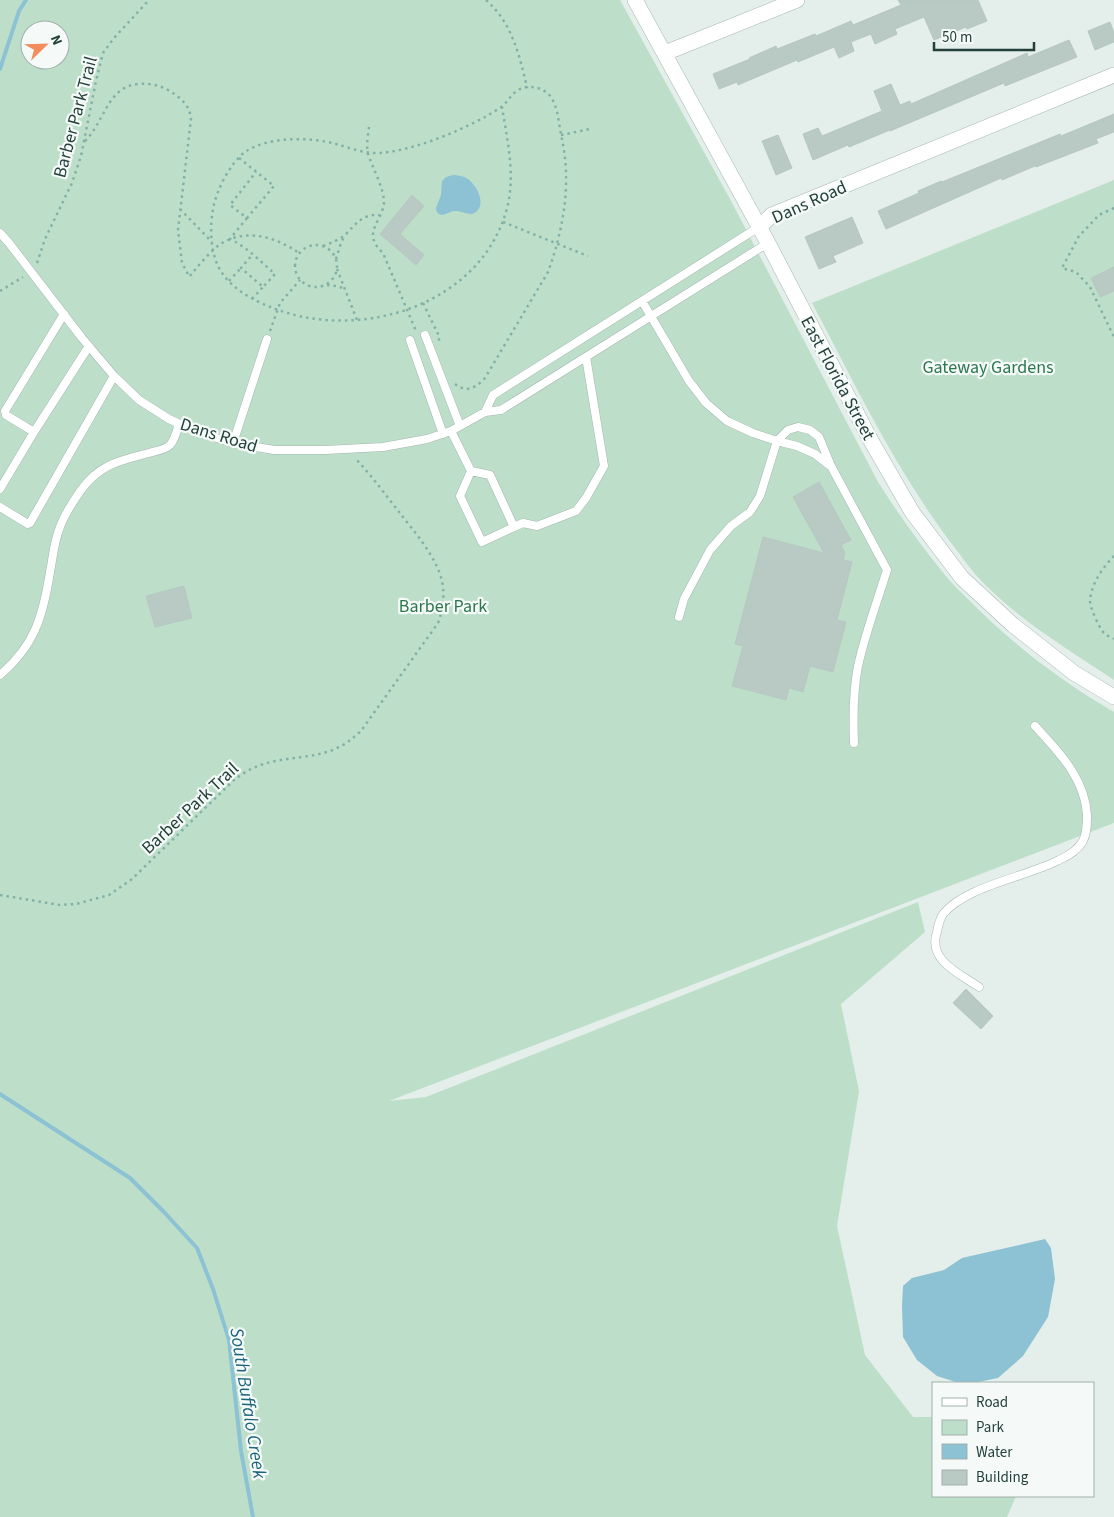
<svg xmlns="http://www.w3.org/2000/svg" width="1114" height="1517" viewBox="0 0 1114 1517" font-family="'Source Sans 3',sans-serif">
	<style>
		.green { fill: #bddfc9; fill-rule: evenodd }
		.water { fill: #8cc2d3 }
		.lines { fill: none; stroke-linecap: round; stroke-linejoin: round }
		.stream { stroke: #8cc2d3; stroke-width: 4 }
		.building { fill: #b9c9c3; stroke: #b6c8c2 }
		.lane-casing { stroke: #a6b6b2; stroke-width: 9 }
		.street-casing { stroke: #a6b6b2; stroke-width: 16 }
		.secondary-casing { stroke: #a2bab3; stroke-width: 16 }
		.path { stroke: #84b1a7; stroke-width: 2.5; stroke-dasharray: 2.5 4; stroke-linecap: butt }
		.lane { stroke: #fff; stroke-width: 8 }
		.street { stroke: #fff; stroke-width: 15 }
		.secondary { stroke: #fff; stroke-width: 15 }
		.labels { text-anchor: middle; stroke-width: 4.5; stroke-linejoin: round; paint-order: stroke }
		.street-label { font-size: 18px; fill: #23403a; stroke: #f5faf8 }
		.park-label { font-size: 18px; fill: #2d774f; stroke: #f5faf8 }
		.water-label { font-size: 19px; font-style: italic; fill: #1c657d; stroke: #f5faf8 }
	</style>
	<rect width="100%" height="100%" fill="#e4eeea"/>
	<path class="green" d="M0,0H620L730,199L878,482C899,515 921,546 945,575C952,584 961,592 969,600C1012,644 1061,681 1114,712V823L389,1101L426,1097L918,902L925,932L841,1004L859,1091L837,1226L865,1355L913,1417H933V1496H1016L1007,1517H0ZM30,30H60V60H30Z
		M1114,180V680C1066,648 1015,618 976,575C968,566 962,557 955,548C897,473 856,386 812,303Z"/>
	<path class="water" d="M453,175C458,175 463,176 468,179C476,185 486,202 477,211C471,218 462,210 454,211C450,211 444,217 439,214C437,213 436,210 436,208L441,195L442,181L446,177Z
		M1045,1239L1051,1248L1055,1279L1048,1317L1023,1356L998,1378L973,1383H959L937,1376L917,1360L903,1337L902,1306L903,1286L912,1278L944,1270L962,1258Z"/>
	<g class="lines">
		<path class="stream" d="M0,69L19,11L26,0
			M0,1094L130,1178L164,1212L197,1248L213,1289L229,1340L241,1451L253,1517"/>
	</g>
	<path class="building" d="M898,0H978L987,21L967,29L966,27L934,40L924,17L895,29L897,34L875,44L871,34L851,42L854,51L839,58L834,47L798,62L797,60L738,85L737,82L719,89L713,74L750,59L749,58L776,46L777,49L815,34L816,36L851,21L853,25L901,5Z
		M1110,22L1114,33V42L1095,50L1088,31Z
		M1069,40L1077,57L1005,86L1004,83L890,131V130L849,147L848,145L813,160L803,134L818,128L822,136L882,111L874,91L891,84L900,105L910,101L911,104L1027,53L1028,57Z
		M1114,114V132L1096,139L1098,143L1036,167L1035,166L1002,180L1001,178L886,229L878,211L919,193L918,191L941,181L942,182L1060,134L1061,136Z
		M778,135L792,168L776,175L762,141Z
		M412,195L424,206L400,234L424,255L416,265L380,234Z
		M852,217L863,243L833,256L836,262L819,269L805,237Z
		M1114,267V291L1100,297L1091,278Z
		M819,482L851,540L841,545L845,553L843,560L852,562L837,620L846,622L833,672L810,666L803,692L789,688L786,700L732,686L743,646L735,644L763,537L824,553L793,497Z
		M184,586L192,618L155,627L146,596Z
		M966,989L993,1016L981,1029L953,1003Z"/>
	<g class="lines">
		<g class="lane-casing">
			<path id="lane" d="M0,233L9,243L82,338L114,376L139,400L169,419L197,432L233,443L274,450H325L383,447L427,439L451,431L485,412L501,410L768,243
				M642,301L689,381L706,403L727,421L753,433L777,441L797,446L815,454L829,465
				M425,335L460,426
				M410,340L443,434
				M485,412L493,395L759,227
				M451,431L471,471L490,475L514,527L482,542L460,496L471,471
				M34,432L89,346
				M233,443L267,339
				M0,489L34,432L6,415L5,411L64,314
				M0,507L28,524L30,523L114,376
				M514,527L523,523L537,526L576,511L586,498L604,466L586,357
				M679,617L684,599L710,550L731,526L750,512L760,496L777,441L788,430L798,427L810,430L819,437L831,466L887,570C877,602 865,634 858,666C853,692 853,718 854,743
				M0,675C35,645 43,616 50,572C53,557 54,541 60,527C64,516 74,500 81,490C100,464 119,461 149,453C156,451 165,450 170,445C175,440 177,430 179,424
				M979,987C960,974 927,960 937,932C938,926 940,919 943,914C966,886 1026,877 1059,860C1068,856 1078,850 1083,841C1087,833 1087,824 1087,815C1085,778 1058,751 1035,726"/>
		</g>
		<g class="street-casing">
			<path id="street" d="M665,53L797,0
				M759,227L772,215L1114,75"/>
		</g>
		<g class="secondary-casing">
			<path id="secondary" d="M635,0L768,243L870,439L912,512L962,578L1013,625L1074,673L1114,697"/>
		</g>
		<path class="path" d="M486,0C512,23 519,54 527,87C511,90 511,100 500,108C495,111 490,114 485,117C455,133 414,150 380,153C365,154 350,148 336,144C311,137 268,136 245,152C230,163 216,191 213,209C210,226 210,249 218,266C228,287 252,300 273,308C361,343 485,304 508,204C515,173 507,138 502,107
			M369,127C368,135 366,146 368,154C372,166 385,191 384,203C382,222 361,233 383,253L416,331
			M561,135L590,129
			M85,141C104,123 107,87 138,84C149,83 159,85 168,90C180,97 190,105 191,119L178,230L182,263L189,276
			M239,158L274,186L247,218L230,205L256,172
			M1114,208L1099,215L1079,236L1062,268L1076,272L1090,287L1114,337
			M180,209L212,242
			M247,218L230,239C247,247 261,262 275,274L263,287L241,268L253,254
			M503,222L588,256
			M295 266a21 21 0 1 1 42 0a21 21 0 1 1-42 0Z
			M323,246C331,243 339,240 345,235C356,224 362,214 379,215
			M336,259L340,246L344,236
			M37,263L45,239L72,183L81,156L96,81L103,53L114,38L149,0
			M337,269L357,320
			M190,276C197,267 205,258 213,250C239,226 273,235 299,253
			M229,281L241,268
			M327,285L337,286L345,289
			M0,291L23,277
			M252,299L263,287
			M423,303L439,336V342
			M270,331L280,303L300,280
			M455,384C466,393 476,388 485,378L548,272C559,242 567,207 566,175C566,159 563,144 560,129C557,108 554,86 527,87
			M1114,556C1103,567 1091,584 1090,601C1090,607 1099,628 1104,633C1107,636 1111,637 1114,639
			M0,895L60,905L76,904L109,895L132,879L234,780C243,773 253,767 264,764C288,756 317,759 339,747C348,743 354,737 361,731L438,623C443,609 445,596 442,581C437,558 414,531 399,512C385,494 371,475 355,458"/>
		<use href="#lane" class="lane"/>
		<use href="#street" class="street"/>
		<use href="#secondary" class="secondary"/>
	</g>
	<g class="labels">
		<g class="street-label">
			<text transform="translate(75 117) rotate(-75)" y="6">Barber Park Trail</text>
			<text transform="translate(809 202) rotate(-24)" y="6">Dans Road</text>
			<text transform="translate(838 378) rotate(62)" y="6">East Florida Street</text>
			<text transform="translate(219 435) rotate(17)" y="6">Dans Road</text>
			<text transform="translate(190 808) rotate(-43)" y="6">Barber Park Trail</text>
		</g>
		<g class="park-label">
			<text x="988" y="373">Gateway Gardens</text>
			<text x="443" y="612">Barber Park</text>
		</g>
		<g class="water-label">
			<text transform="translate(249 1403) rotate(81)" y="7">South Buffalo Creek</text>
		</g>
	</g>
	<rect x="932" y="1382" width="162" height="115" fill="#f5faf8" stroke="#a1b0ac"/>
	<rect x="942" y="1398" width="25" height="8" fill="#ffffff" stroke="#a1b0ac"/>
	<text x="976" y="1407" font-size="15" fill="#23403a">Road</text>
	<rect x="942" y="1420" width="25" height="15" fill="#bddfc9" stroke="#a1b0ac"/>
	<text x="976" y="1432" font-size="15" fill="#23403a">Park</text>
	<rect x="942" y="1444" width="25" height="15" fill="#8cc2d3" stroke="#a1b0ac"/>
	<text x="976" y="1457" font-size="15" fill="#23403a">Water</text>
	<rect x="942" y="1470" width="25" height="15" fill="#b9c9c3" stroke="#a1b0ac"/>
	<text x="976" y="1482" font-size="15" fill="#23403a">Building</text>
	<g transform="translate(45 45) rotate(67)"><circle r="24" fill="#f5faf8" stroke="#a1b0ac"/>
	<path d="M0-4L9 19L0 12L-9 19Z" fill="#f38d5d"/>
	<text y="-8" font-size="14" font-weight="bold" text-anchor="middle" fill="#23403a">N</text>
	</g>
	<path d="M934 42v8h100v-8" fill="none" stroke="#23403a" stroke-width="2.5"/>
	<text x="942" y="42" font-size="15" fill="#23403a" stroke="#f5faf8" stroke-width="4" paint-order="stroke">50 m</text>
</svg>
